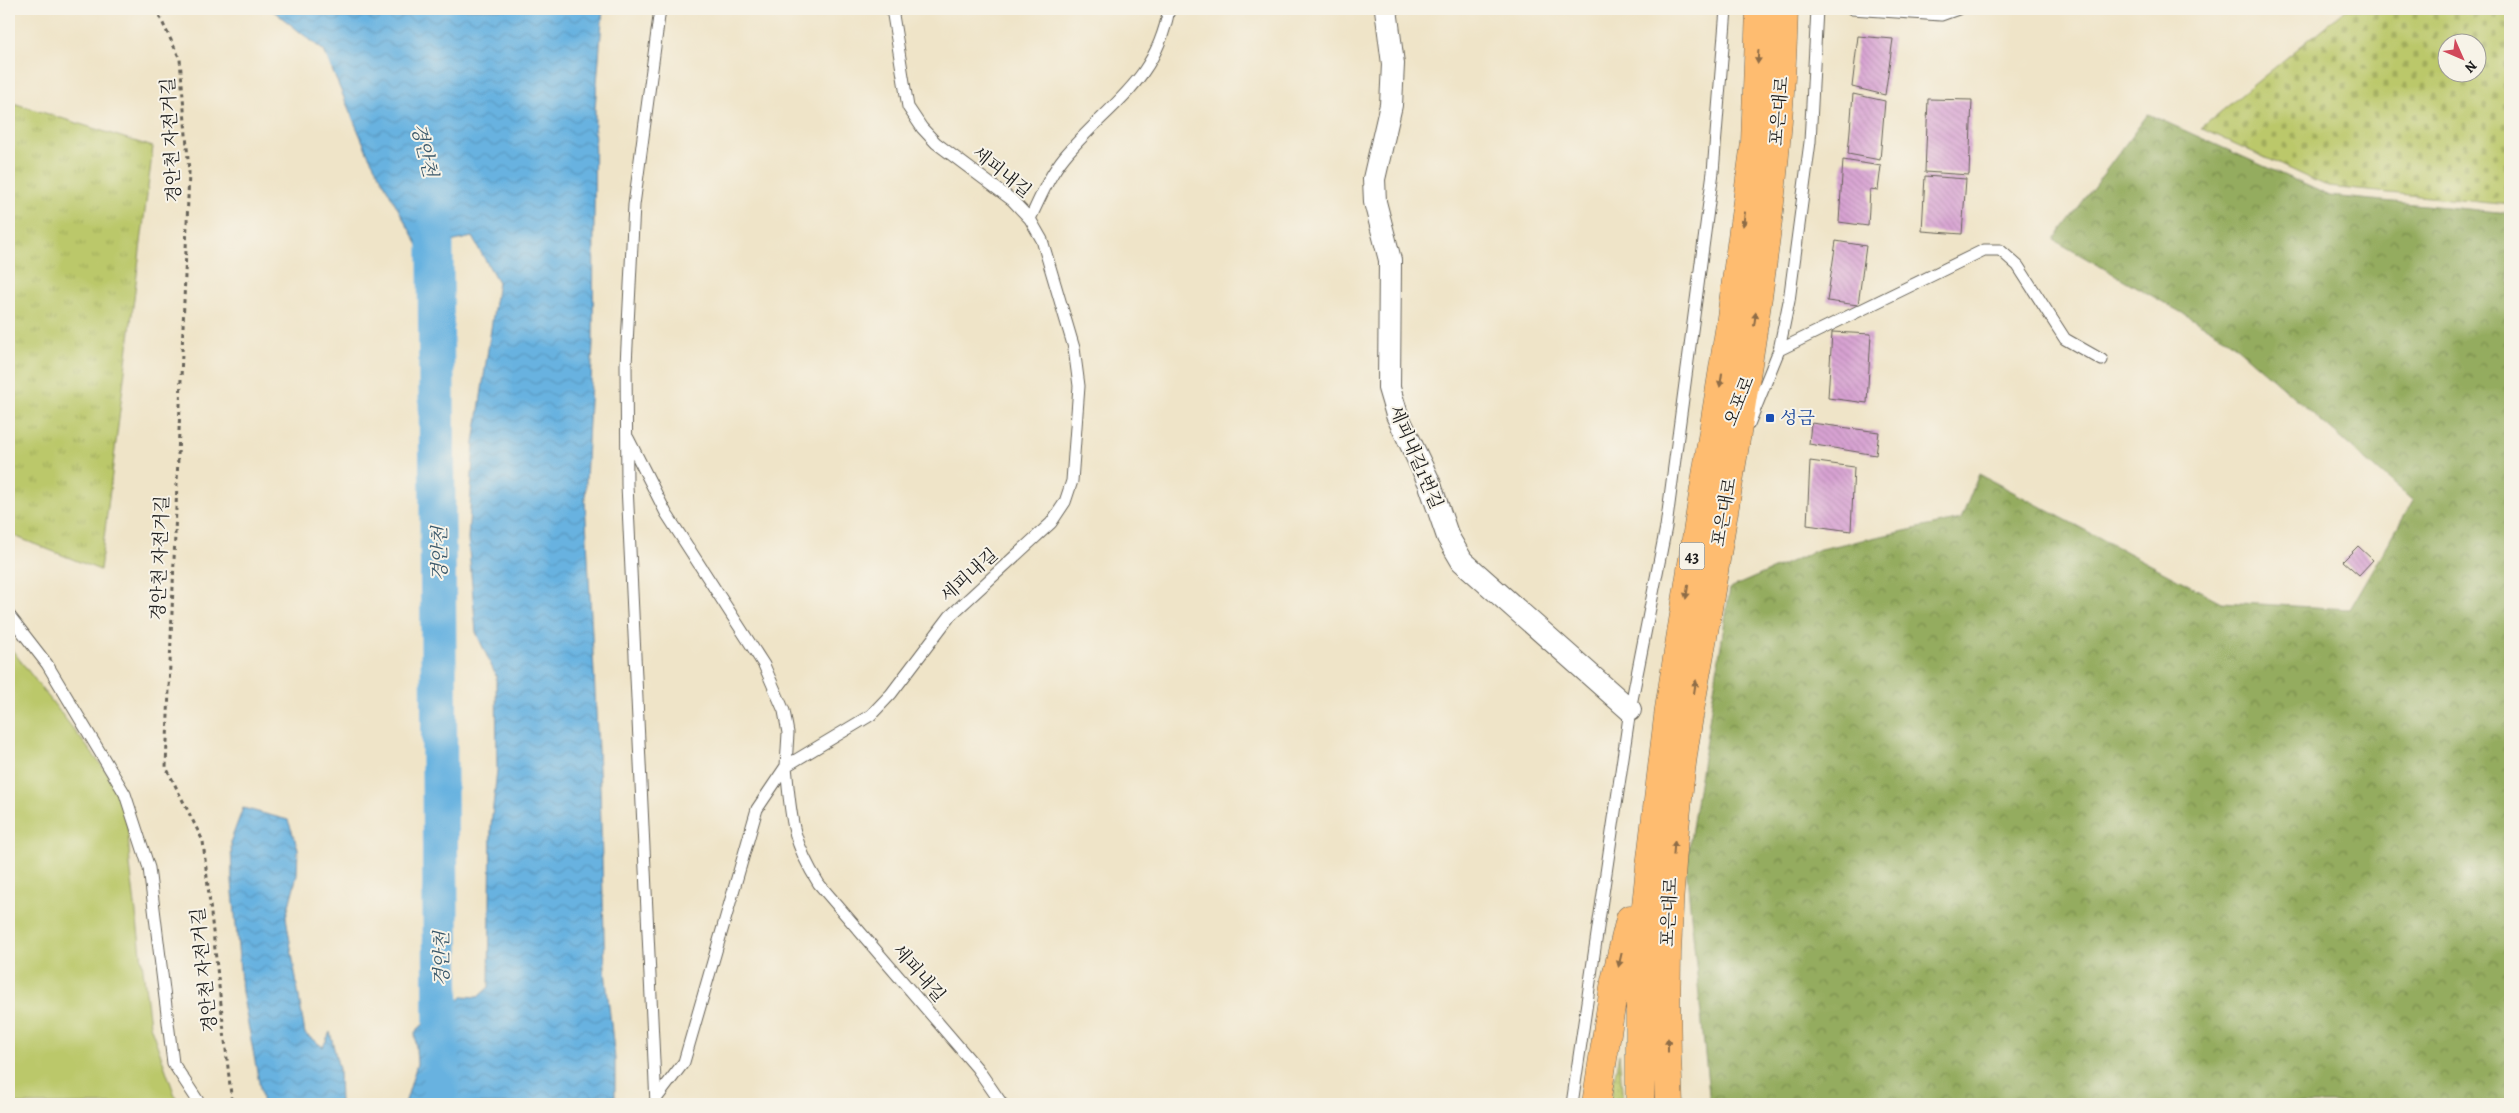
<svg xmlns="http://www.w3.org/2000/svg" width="2519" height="1113" viewBox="0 0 2519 1113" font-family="Alegreya,'Noto Serif KR',serif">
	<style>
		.grass { fill: url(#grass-dots); stroke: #6c7243 }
		.forest { fill: url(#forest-crowns); stroke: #58643d }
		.cemetery { fill: url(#cemetery-stones); stroke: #6c7243; fill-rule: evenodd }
		.park { fill: url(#park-tufts); stroke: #6c7243 }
		.garden { fill: #bbc86a; stroke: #6c7243 }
		.water { fill: url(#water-waves); stroke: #42677e }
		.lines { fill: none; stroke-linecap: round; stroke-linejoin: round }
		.river { stroke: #68b2e0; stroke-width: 36 }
		.building { fill: url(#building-back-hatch) }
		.service-casing { stroke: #666258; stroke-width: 13 }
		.minor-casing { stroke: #666258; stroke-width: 24 }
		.trunk-casing { stroke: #666258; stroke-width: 29 }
		.path { stroke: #666258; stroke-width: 3; stroke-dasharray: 4 4; stroke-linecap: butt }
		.service { stroke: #fff; stroke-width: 11 }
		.minor { stroke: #fff; stroke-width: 22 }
		.trunk { stroke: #febc70; stroke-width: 28 }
		.oneway { fill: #8d6c46 }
		.transit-dot { fill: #1a4fb4; stroke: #f7f3e8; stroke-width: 2 }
		.labels { text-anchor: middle; stroke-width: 4; stroke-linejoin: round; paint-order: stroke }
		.shield { fill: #f7f3e8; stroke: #5e5c59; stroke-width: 1 }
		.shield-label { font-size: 16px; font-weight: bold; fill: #1c1c1c }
		.street-label { font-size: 18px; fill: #1c1c1c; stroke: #f7f3e8 }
		.transit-label { font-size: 18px; fill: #164399; stroke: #f7f3e8; text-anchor: start }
		.water-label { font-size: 19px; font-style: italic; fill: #3a586a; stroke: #f7f3e8 }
	</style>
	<defs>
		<pattern id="grass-dots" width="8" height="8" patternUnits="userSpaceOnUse" patternTransform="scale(1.25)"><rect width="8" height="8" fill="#bbc86a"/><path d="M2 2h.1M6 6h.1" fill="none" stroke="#a0ab5b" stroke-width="1.8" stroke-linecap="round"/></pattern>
		<pattern id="forest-crowns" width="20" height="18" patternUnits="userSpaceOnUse" patternTransform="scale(1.25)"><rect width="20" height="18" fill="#94ac5e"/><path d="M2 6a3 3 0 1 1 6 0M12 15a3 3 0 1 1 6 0" fill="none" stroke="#788b4d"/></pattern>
		<pattern id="cemetery-stones" width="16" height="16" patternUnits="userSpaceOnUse" patternTransform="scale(1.25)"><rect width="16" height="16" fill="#bbc86a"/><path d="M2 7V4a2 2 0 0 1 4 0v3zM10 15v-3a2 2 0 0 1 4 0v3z" fill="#a0ab5b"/></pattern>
		<pattern id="park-tufts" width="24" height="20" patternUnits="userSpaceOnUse" patternTransform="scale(1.25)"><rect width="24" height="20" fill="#bbc86a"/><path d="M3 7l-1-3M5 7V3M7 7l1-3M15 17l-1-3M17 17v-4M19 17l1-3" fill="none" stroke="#a0ab5b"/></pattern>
		<pattern id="water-waves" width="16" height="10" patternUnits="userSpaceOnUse" patternTransform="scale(1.25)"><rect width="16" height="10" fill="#68b2e0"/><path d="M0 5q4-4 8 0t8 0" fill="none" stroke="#5a98c0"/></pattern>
		<pattern id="building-back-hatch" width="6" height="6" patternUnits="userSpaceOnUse" patternTransform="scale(1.25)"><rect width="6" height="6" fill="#d7a2d2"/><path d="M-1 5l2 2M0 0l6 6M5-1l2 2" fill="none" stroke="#b88bb4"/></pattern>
	</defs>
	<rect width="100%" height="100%" fill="#f7f3e8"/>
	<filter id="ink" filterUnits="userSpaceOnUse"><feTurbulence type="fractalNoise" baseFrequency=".02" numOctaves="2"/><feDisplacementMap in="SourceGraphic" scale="10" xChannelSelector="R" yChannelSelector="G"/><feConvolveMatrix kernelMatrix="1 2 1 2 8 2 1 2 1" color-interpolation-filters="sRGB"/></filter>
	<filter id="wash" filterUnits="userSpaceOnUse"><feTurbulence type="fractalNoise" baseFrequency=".0096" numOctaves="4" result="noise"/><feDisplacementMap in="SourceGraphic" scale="20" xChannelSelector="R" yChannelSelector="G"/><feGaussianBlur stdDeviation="1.12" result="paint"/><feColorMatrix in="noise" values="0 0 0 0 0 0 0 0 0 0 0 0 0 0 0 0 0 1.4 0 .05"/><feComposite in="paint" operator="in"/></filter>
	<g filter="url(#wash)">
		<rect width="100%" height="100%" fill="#efe4c8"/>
		<path class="grass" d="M1619,1054L1623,1104H1609Z"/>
		<path class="forest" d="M2148,114L2330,196L2510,213V1104H1710L1686,866L1730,588L1820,549L1961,519L1979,474L2221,602L2350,609L2413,501L2226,338L2054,240Z"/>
		<path class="cemetery" d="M2346,9H2510V205L2328,187L2201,128ZM2446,42H2476V72H2446Z"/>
		<path class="park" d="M10,102L153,147L100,570L9,534Z"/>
		<path class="garden" d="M9,646L126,797L130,865L150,1025L178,1104H9Z"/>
		<path class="water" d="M271,9H603L595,108L593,343L585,500L600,788L605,971L615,1059V1104H405L417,1064L415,1032L430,1018L455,1005L463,996L478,997L489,987L491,825L497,770L496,676L476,632L468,539L474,443L498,282L472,237L420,249L368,154L324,51Z
			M243,808L288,820L298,848L297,875L286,917L305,1034L323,1047L330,1032L339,1069L340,1104H263L242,992L232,881L231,840Z"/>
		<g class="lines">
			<path class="river" d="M435,195L442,1104"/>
		</g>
		<g id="blocks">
			<path class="building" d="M1858,36L1893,39L1885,95L1852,87Z
				M1853,94L1885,101L1880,160L1848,154Z
				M1928,99L1972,100L1969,175L1925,172Z
				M1843,160L1881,166L1878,190L1870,189L1868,226L1839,222Z
				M1925,176L1966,179L1962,234L1922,231Z
				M1836,241L1866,246L1858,305L1827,301Z
				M1832,332L1871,334L1867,403L1828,398Z
				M1811,423L1879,432L1876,455L1809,444Z
				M1810,461L1854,467L1851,531L1807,525Z
				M2358,546L2373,560L2359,575L2343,561Z"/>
		</g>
	</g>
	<g filter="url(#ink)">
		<use href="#blocks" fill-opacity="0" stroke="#666258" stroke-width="1"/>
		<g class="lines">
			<g class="service-casing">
				<path id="service" d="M892,9L908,107L922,128L936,143L1012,200L1030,219L1042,240L1074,348L1079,386L1072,481L1065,502L1051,523L950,616L891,694L871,715L786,766C791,817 791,840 819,884L977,1068L1002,1104
					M1852,9L1941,15L1958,9
					M1030,219C1040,198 1050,174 1065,156C1109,104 1156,82 1169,9
					M1779,350L1984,250H2000L2018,266L2065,339L2102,360
					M1749,424L1779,350L1789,301L1810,142L1817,9
					M628,438L666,513L764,665L784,711L788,733L786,766L757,809L684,1062L656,1099
					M9,615L47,664L125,794L149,868L173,1063L200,1104
					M656,1104L627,485L626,365L634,205L660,9
					M1572,1104L1630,710L1666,527L1713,172L1726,9"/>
			</g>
			<g class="minor-casing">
				<path id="minor" d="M1386,9L1393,64L1391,105L1374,179L1375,202L1390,260L1389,388L1397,415L1429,482L1448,537L1462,561L1630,710"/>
			</g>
			<g class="trunk-casing">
				<path id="trunk" d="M1596,1104L1615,981L1630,919
					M1640,1104V964L1650,867L1669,709L1730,325L1755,143L1760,9
					M1669,1104C1663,999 1667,893 1679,789C1685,726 1699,664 1709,602C1741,405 1779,209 1784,9"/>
			</g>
			<path class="path" d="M156,9L180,59L189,172L166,767L203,841L232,1104"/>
			<use href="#service" class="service"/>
			<use href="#minor" class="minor"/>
			<use href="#trunk" class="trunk"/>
		</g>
		<defs><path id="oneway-solid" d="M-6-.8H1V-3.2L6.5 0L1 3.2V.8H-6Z" transform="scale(1.25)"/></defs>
		<g class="oneway">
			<use href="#oneway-solid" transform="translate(1758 57) rotate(93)"/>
			<use href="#oneway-solid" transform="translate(1744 219) rotate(98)"/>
			<use href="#oneway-solid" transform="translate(1755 319) rotate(-82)"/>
			<use href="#oneway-solid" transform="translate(1721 380) rotate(99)"/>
			<use href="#oneway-solid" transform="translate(1687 592) rotate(99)"/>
			<use href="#oneway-solid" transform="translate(1695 687) rotate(-81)"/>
			<use href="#oneway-solid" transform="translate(1674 848) rotate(-85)"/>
			<use href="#oneway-solid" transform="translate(1620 960) rotate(103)"/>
			<use href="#oneway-solid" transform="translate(1668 1045) rotate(-90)"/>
		</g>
	</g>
	<rect class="transit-dot" x="1765" y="413" width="10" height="10" rx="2.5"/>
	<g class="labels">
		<rect class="shield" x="1679.5" y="542.5" width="25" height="27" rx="4"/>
		<g class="shield-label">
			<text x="1692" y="562">43</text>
		</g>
		<g class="street-label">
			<text transform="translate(1779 111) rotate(-85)" y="6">포은대로</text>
			<text transform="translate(171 140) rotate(-93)" y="6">경안천 자전거길</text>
			<text transform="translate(1002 172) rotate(39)" y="6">세피내길</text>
			<text transform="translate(1739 401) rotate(-68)" y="6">오포로</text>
			<text transform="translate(1416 457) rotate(67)" y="6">세피내길1번길</text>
			<text transform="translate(1724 512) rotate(-80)" y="6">포은대로</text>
			<text transform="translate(160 558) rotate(-88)" y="6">경안천 자전거길</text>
			<text transform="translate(969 575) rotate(-42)" y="6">세피내길</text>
			<text transform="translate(1669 912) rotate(-87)" y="6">포은대로</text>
			<text transform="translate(204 970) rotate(-96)" y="6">경안천 자전거길</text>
			<text transform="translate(919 973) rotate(49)" y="6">세피내길</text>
		</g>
		<g class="transit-label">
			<text x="1780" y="424">성금</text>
		</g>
		<g class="water-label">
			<text transform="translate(425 150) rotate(76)" y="7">경안천</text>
			<text transform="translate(439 554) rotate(-90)" y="7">경안천</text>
			<text transform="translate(441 959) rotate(-90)" y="7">경안천</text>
		</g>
	</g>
	<rect width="2519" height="1113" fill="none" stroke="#f7f3e8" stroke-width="30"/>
	<g transform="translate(2462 58) rotate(135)"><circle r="24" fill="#f7f3e8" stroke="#9f9d96"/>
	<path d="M0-4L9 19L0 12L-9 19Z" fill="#d1495b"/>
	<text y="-8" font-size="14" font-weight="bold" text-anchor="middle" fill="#1c1c1c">N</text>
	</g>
</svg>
